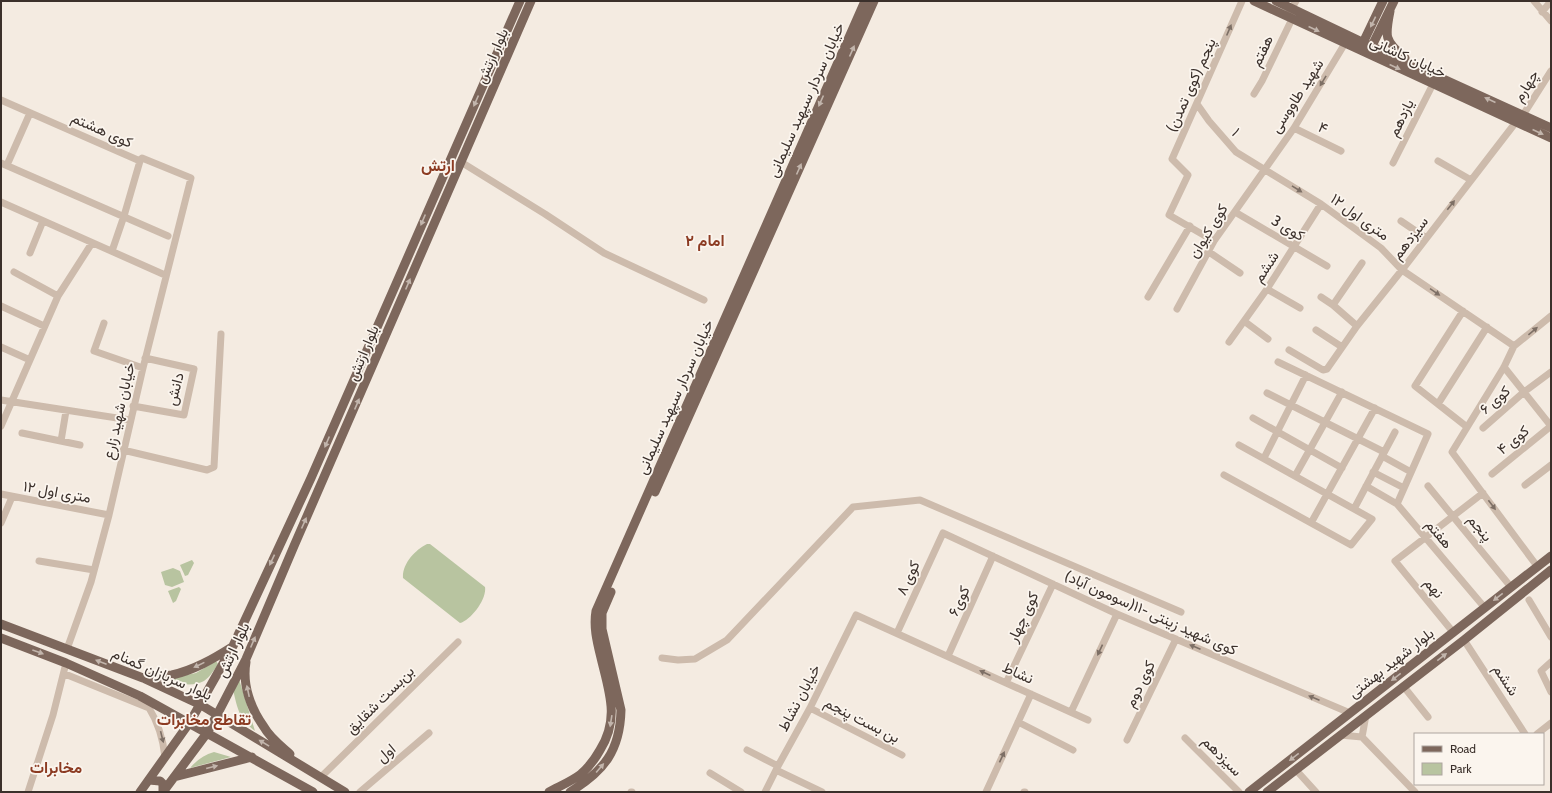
<svg xmlns="http://www.w3.org/2000/svg" width="1552" height="793" viewBox="0 0 1552 793" font-family="Cabin,Vazirmatn,sans-serif">
	<style>
		.green { fill: #b8c4a0 }
		.lines { fill: none; stroke-linecap: round; stroke-linejoin: round }
		.minor { stroke: #cdbbac; stroke-width: 7 }
		.major { stroke: #7d675c; stroke-width: 9 }
		.oneway { fill: #c2b5ac }
		.oneway2 { fill: #7d6f65 }
		.labels { text-anchor: middle; stroke-width: 3.5; stroke-linejoin: round; paint-order: stroke }
		.street-label { font-size: 15px; fill: #3b302b; stroke: #fbf5ee }
		.neighbourhood-label { font-size: 16px; font-weight: bold; fill: #8c3b22; stroke: #fbf5ee }
	</style>
	<rect width="100%" height="100%" fill="#f4ebe1"/>
	<path class="green" d="M427,544H430L485,587C487,599 471,620 460,623L403,578C402,564 415,550 427,544Z
		M192,560L194,563L188,575L185,576L180,565Z
		M173,568L180,571L184,582L172,587L165,585L161,572Z
		M179,587L181,589L176,601L173,603L168,591Z
		M216,661L218,664C214,670 210,677 204,681C194,686 179,686 172,678L196,673Z
		M239,679L255,731C239,719 238,710 233,690Z
		M214,752L231,757L190,768C197,760 204,755 214,752Z"/>
	<g class="lines">
		<path class="minor" d="M1534,1L1551,21
			M1542,12L1551,1
			M1289,13L1296,1
			M1254,94L1262,81L1292,19
			M1,100L140,161L142,158L191,178L143,368L109,515L91,582L67,649
			M1197,104L1209,121L1236,152L1321,204L1381,248L1402,270L1514,346
			M1523,115L1551,71
			M1294,128L1341,151
			M1438,161L1471,180
			M461,162L545,214L604,253L704,300
			M1,163L168,236
			M1393,163L1433,84
			M7,165L30,113
			M1,202L165,275
			M1235,212L1327,266
			M1401,221L1426,238
			M1214,241L1169,215L1188,175L1172,159L1242,1
			M112,251L124,216L140,161
			M1209,252L1240,273
			M30,253L43,221
			M14,272L58,296
			M1267,289L1300,308
			M1148,297L1190,226
			M1321,297L1333,305L1357,326
			M1333,305L1362,263
			M1,306L44,326
			M1177,309L1214,241L1294,128L1347,40
			M1463,311L1415,386L1467,427
			M1244,321L1268,339
			M104,323L94,351L143,368
			M1316,330L1342,347
			M1229,342L1267,289L1321,204
			M1,347L30,360
			M1289,350L1323,370L1327,369L1357,326L1402,270L1516,122
			M1278,362L1428,434L1397,504
			M1504,367L1551,426
			M1267,393L1384,452
			M1,400L130,420
			M1438,404L1487,327
			M133,406L184,415L194,369L145,358
			M1253,418L1342,468
			M1,426L58,296L92,243
			M1483,428L1524,392L1551,372
			M22,433L80,445
			M61,441L66,411
			M123,450L207,470L214,467L221,334
			M1382,456L1411,472
			M1264,458L1306,375
			M1373,472L1404,488
			M1492,474L1551,426
			M1224,475L1351,545L1372,519L1239,445
			M1295,476L1342,392
			M1525,485L1551,465
			M1366,486L1397,504L1485,608
			M1428,486L1511,587
			M1,494L109,515
			M1354,509L1395,432
			M1,523L12,497
			M1311,523L1375,408
			M39,561L94,570
			M1537,566L1452,452L1504,367L1514,346L1551,316
			M1529,600L1551,637
			M1453,632L1395,561L1483,493
			M897,633L943,533L1117,614L1350,713
			M1464,640L1525,734
			M948,656L993,556
			M662,658L678,660L695,659L727,640L853,507L920,500L1181,612
			M1551,662L1541,671L1551,692
			M65,674L149,708C159,724 163,739 165,757
			M1006,683L1053,584
			M1404,687L1428,717
			M810,708L902,755
			M1071,712L1117,614
			M1018,722L1073,750
			M1537,734L1551,723
			M1340,735L1362,737L1366,715
			M1362,737L1415,792
			M1185,738L1239,792
			M1127,740L1176,639
			M747,750L778,766
			M776,770L822,792
			M1296,770L1316,792
			M710,773L741,792
			M321,777L458,642
			M28,792L53,715L66,663
			M360,792L429,733
			M631,792H632
			M765,792L778,766L810,708L856,615L1088,720
			M986,792L1031,694
			M1024,792H1025"/>
		<path class="major" d="M1254,1L1551,138
			M1276,1L1362,42L1551,128
			M1390,11C1385,36 1384,41 1405,58
			M1361,47L1383,1
			M1369,52L1394,1
			M655,492L874,1
			M1,624L143,678L201,705L345,792
			M1,638L66,663L140,696L313,792
			M246,662C242,685 251,709 264,727C270,738 281,746 290,754
			M143,678C153,677 162,676 172,675C194,670 213,659 232,647
			M174,777L252,757
			M149,780L160,781L163,784V792
			M140,792L190,722L233,646L311,478L520,1
			M163,792L207,733L217,715L246,659L294,546L531,1
			M549,792C560,786 572,781 581,774C589,767 595,759 600,750C619,720 610,694 602,662C598,645 593,629 596,611L865,1
			M570,792C604,771 620,751 621,710L602,629V613L611,592
			M1249,792L1551,556
			M1267,792L1464,640L1551,570"/>
	</g>
	<defs><path id="oneway-solid" d="M-6-.8H1V-3.2L6.5 0L1 3.2V.8H-6Z"/></defs>
	<g class="oneway">
		<use href="#oneway-solid" transform="translate(1373 22) rotate(116)"/>
		<use href="#oneway-solid" transform="translate(1314 29) rotate(25)"/>
		<use href="#oneway-solid" transform="translate(852 51) rotate(-66)"/>
		<use href="#oneway-solid" transform="translate(1395 67) rotate(25)"/>
		<use href="#oneway-solid" transform="translate(1490 100) rotate(-156)"/>
		<use href="#oneway-solid" transform="translate(476 101) rotate(114)"/>
		<use href="#oneway-solid" transform="translate(821 101) rotate(114)"/>
		<use href="#oneway-solid" transform="translate(1538 132) rotate(25)"/>
		<use href="#oneway-solid" transform="translate(799 169) rotate(-66)"/>
		<use href="#oneway-solid" transform="translate(423 220) rotate(113)"/>
		<use href="#oneway-solid" transform="translate(408 284) rotate(-67)"/>
		<use href="#oneway-solid" transform="translate(357 404) rotate(-67)"/>
		<use href="#oneway-solid" transform="translate(327 442) rotate(113)"/>
		<use href="#oneway-solid" transform="translate(304 523) rotate(-66)"/>
		<use href="#oneway-solid" transform="translate(272 560) rotate(115)"/>
		<use href="#oneway-solid" transform="translate(1498 597) rotate(142)"/>
		<use href="#oneway-solid" transform="translate(253 642) rotate(-67)"/>
		<use href="#oneway-solid" transform="translate(38 652) rotate(20)"/>
		<use href="#oneway-solid" transform="translate(1442 657) rotate(-38)"/>
		<use href="#oneway-solid" transform="translate(101 662) rotate(-159)"/>
		<use href="#oneway-solid" transform="translate(199 665) rotate(154)"/>
		<use href="#oneway-solid" transform="translate(1396 677) rotate(142)"/>
		<use href="#oneway-solid" transform="translate(248 691) rotate(-102)"/>
		<use href="#oneway-solid" transform="translate(611 721) rotate(99)"/>
		<use href="#oneway-solid" transform="translate(264 743) rotate(-149)"/>
		<use href="#oneway-solid" transform="translate(1294 757) rotate(142)"/>
		<use href="#oneway-solid" transform="translate(212 767) rotate(-14)"/>
		<use href="#oneway-solid" transform="translate(600 768) rotate(-50)"/>
	</g>
	<g class="oneway2">
		<use href="#oneway-solid" transform="translate(1229 30) rotate(-67)"/>
		<use href="#oneway-solid" transform="translate(1323 81) rotate(121)"/>
		<use href="#oneway-solid" transform="translate(1297 189) rotate(32)"/>
		<use href="#oneway-solid" transform="translate(1451 205) rotate(-52)"/>
		<use href="#oneway-solid" transform="translate(1435 292) rotate(34)"/>
		<use href="#oneway-solid" transform="translate(1533 331) rotate(-40)"/>
		<use href="#oneway-solid" transform="translate(1492 505) rotate(53)"/>
		<use href="#oneway-solid" transform="translate(1195 647) rotate(-157)"/>
		<use href="#oneway-solid" transform="translate(1100 650) rotate(115)"/>
		<use href="#oneway-solid" transform="translate(985 673) rotate(-156)"/>
		<use href="#oneway-solid" transform="translate(1314 698) rotate(-157)"/>
		<use href="#oneway-solid" transform="translate(162 737) rotate(76)"/>
		<use href="#oneway-solid" transform="translate(1002 757) rotate(-65)"/>
	</g>
	<g class="labels">
		<g class="street-label">
			<text transform="translate(1262 51) rotate(-65)" y="5">هفتم</text>
			<text transform="translate(492 56) rotate(-66)" y="5">بلوار ارتش</text>
			<text transform="translate(1408 57) rotate(24)" y="5">خیابان کاشانی</text>
			<text transform="translate(1191 85) rotate(-66)" y="5">پنجم (کوی تمدن)</text>
			<text transform="translate(1526 86) rotate(-58)" y="5">چهارم</text>
			<text transform="translate(1297 96) rotate(-57)" y="5">شهید طاووسی</text>
			<text transform="translate(806 100) rotate(-66)" y="5">خیابان سردار سپهبد سلیمانی</text>
			<text transform="translate(1401 118) rotate(-64)" y="5">یازدهم</text>
			<text transform="translate(1323 128) rotate(26)" y="5">۴</text>
			<text transform="translate(102 130) rotate(24)" y="5">کوی هشتم</text>
			<text transform="translate(1236 132) rotate(48)" y="5">۱</text>
			<text transform="translate(1360 217) rotate(36)" y="5">۱۲ متری اول</text>
			<text transform="translate(1288 228) rotate(31)" y="5">کوی 3</text>
			<text transform="translate(1208 231) rotate(-58)" y="5">کوی کیوان</text>
			<text transform="translate(1410 238) rotate(-53)" y="5">سیزدهم</text>
			<text transform="translate(1266 267) rotate(-57)" y="5">ششم</text>
			<text transform="translate(363 353) rotate(-67)" y="5">بلوار ارتش</text>
			<text transform="translate(175 389) rotate(-76)" y="5">دانش</text>
			<text transform="translate(675 397) rotate(-66)" y="5">خیابان سردار سپهبد سلیمانی</text>
			<text transform="translate(1495 400) rotate(-41)" y="5">کوی ۶</text>
			<text transform="translate(119 411) rotate(-77)" y="5">خیابان شهید زارع</text>
			<text transform="translate(1513 440) rotate(-39)" y="5">کوی ۴</text>
			<text transform="translate(57 492) rotate(10)" y="5">۱۲ متری اول</text>
			<text transform="translate(1480 528) rotate(51)" y="5">پنجم</text>
			<text transform="translate(1439 534) rotate(50)" y="5">هفتم</text>
			<text transform="translate(908 578) rotate(-65)" y="5">کوی ۸</text>
			<text transform="translate(1434 588) rotate(50)" y="5">نهم</text>
			<text transform="translate(959 601) rotate(-65)" y="5">کوی۶</text>
			<text transform="translate(1151 613) rotate(24)" y="5">کوی شهید زینتی -۱۱(سومون آباد)</text>
			<text transform="translate(1023 617) rotate(-65)" y="5">کوی چهار</text>
			<text transform="translate(233 650) rotate(-65)" y="5">بلوار ارتش</text>
			<text transform="translate(1391 663) rotate(-38)" y="5">بلوار شهید بهشتی</text>
			<text transform="translate(1018 673) rotate(24)" y="5">نشاط</text>
			<text transform="translate(162 674) rotate(24)" y="5">بلوار سربازان گمنام</text>
			<text transform="translate(1506 680) rotate(57)" y="5">ششم</text>
			<text transform="translate(1140 684) rotate(-64)" y="5">کوی دوم</text>
			<text transform="translate(799 698) rotate(-62)" y="5">خیابان نشاط</text>
			<text transform="translate(380 700) rotate(-45)" y="5">بن‌بست شقایق</text>
			<text transform="translate(862 720) rotate(27)" y="5">بن بست پنجم</text>
			<text transform="translate(386 753) rotate(-40)" y="5">اول</text>
			<text transform="translate(1222 756) rotate(45)" y="5">سیزدهم</text>
		</g>
		<g class="neighbourhood-label">
			<text x="438" y="171">ارتش</text>
			<text x="705" y="246">امام ۲</text>
			<text x="204" y="725">تقاطع مخابرات</text>
			<text x="56" y="773">مخابرات</text>
		</g>
	</g>
	<rect width="1552" height="793" fill="none" stroke="#3b302b" stroke-width="4"/>
	<rect x="1414" y="733" width="130" height="52" fill="#fbf5ee" stroke="#aea6a0"/>
	<rect x="1422" y="746" width="20" height="6" fill="#7d675c" stroke="#aea6a0"/>
	<text x="1450" y="753" font-size="12" fill="#3b302b">Road</text>
	<rect x="1422" y="763" width="20" height="12" fill="#b8c4a0" stroke="#aea6a0"/>
	<text x="1450" y="773" font-size="12" fill="#3b302b">Park</text>
</svg>
